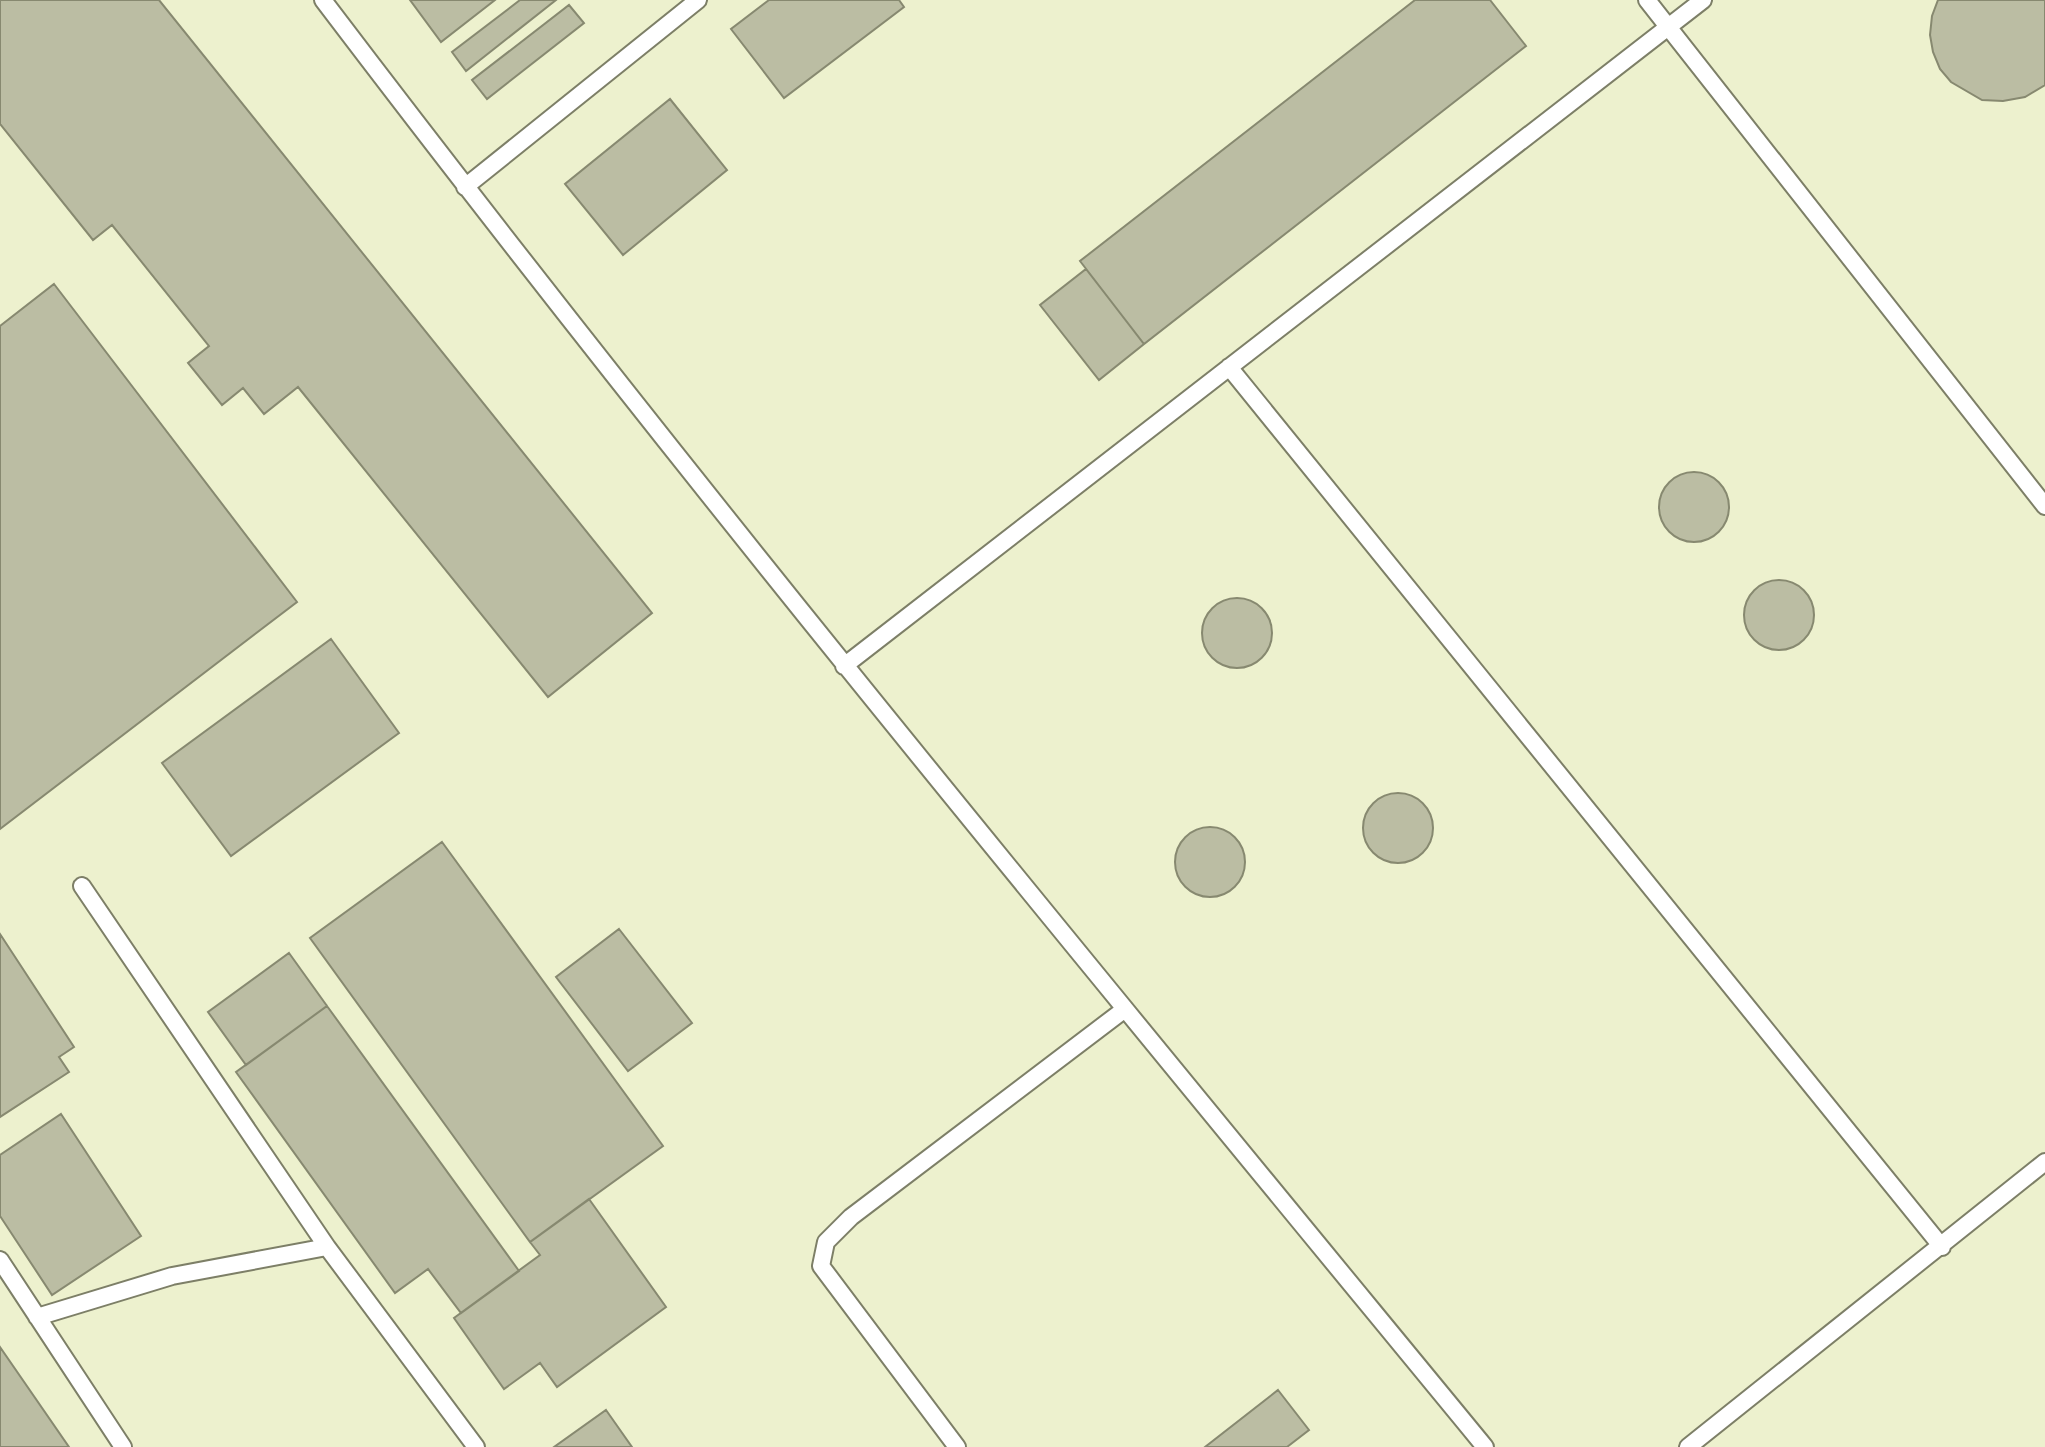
<svg xmlns="http://www.w3.org/2000/svg" width="2045" height="1447" viewBox="0 0 2045 1447" font-family="'Times New Roman',serif">
	<style>
		.built { fill: #edf1ce }
		.building { fill: #bbbda3; stroke: #878970; stroke-width: 2 }
		.lines { fill: none; stroke-linecap: round; stroke-linejoin: round }
		.service-casing { stroke: #7d7f67; stroke-width: 20 }
		.service { stroke: #fff; stroke-width: 16 }
	</style>
	<rect width="100%" height="100%" fill="#fafde1"/>
	<path class="built" d="M0,0H2045V1447H0Z"/>
	<path class="building" d="M0,0H159L652,613L548,697L298,387L264,414L243,388L222,405L188,363L209,346L112,225L93,240L0,124Z
		M410,0H495L441,42Z
		M520,0H556L466,71L452,52Z
		M769,0H899L904,7L784,98L731,29Z
		M1415,0H1490L1526,46L1144,344L1080,261Z
		M1938,0H2045V85L2025,97L2003,101L1982,100L1951,82L1940,69L1933,52L1930,35L1932,16Z
		M569,5L584,23L487,99L472,80Z
		M670,99L727,170L623,255L565,184Z
		M1086,269L1144,344L1099,380L1040,305Z
		M54,284L297,602L0,829V326Z
		M1659 507a35 35 0 1 1 70 0a35 35 0 1 1-70 0Z
		M1744 615a35 35 0 1 1 70 0a35 35 0 1 1-70 0Z
		M1202 633a35 35 0 1 1 70 0a35 35 0 1 1-70 0Z
		M331,639L399,733L231,856L162,763Z
		M1363 828a35 35 0 1 1 70 0a35 35 0 1 1-70 0Z
		M1175 862a35 35 0 1 1 70 0a35 35 0 1 1-70 0Z
		M442,842L663,1146L530,1242L310,938Z
		M619,929L692,1023L628,1071L556,977Z
		M0,934L74,1047L59,1057L69,1072L0,1117Z
		M289,953L327,1006L246,1065L208,1012Z
		M327,1006L519,1271L461,1313L428,1269L395,1293L236,1072Z
		M61,1114L141,1236L52,1295L0,1216V1155Z
		M589,1199L666,1307L557,1387L540,1363L504,1389L454,1318L540,1255L530,1242Z
		M0,1347L69,1447H0Z
		M1278,1390L1309,1430L1287,1447H1205Z
		M606,1410L632,1447H554Z"/>
	<g class="lines">
		<g class="service-casing">
			<path id="service" d="M323,0C697,493 1092,969 1485,1447
				M1647,0L2045,506
				M465,187L698,0
				M1229,367L1942,1247
				M844,666L1703,0
				M82,886L327,1247
				M0,1260L123,1447
				M37,1317L172,1276L327,1247L476,1447
				M957,1447L821,1266L826,1242L851,1217L1125,1009
				M1688,1447L2045,1162"/>
		</g>
		<use href="#service" class="service"/>
	</g>
</svg>
